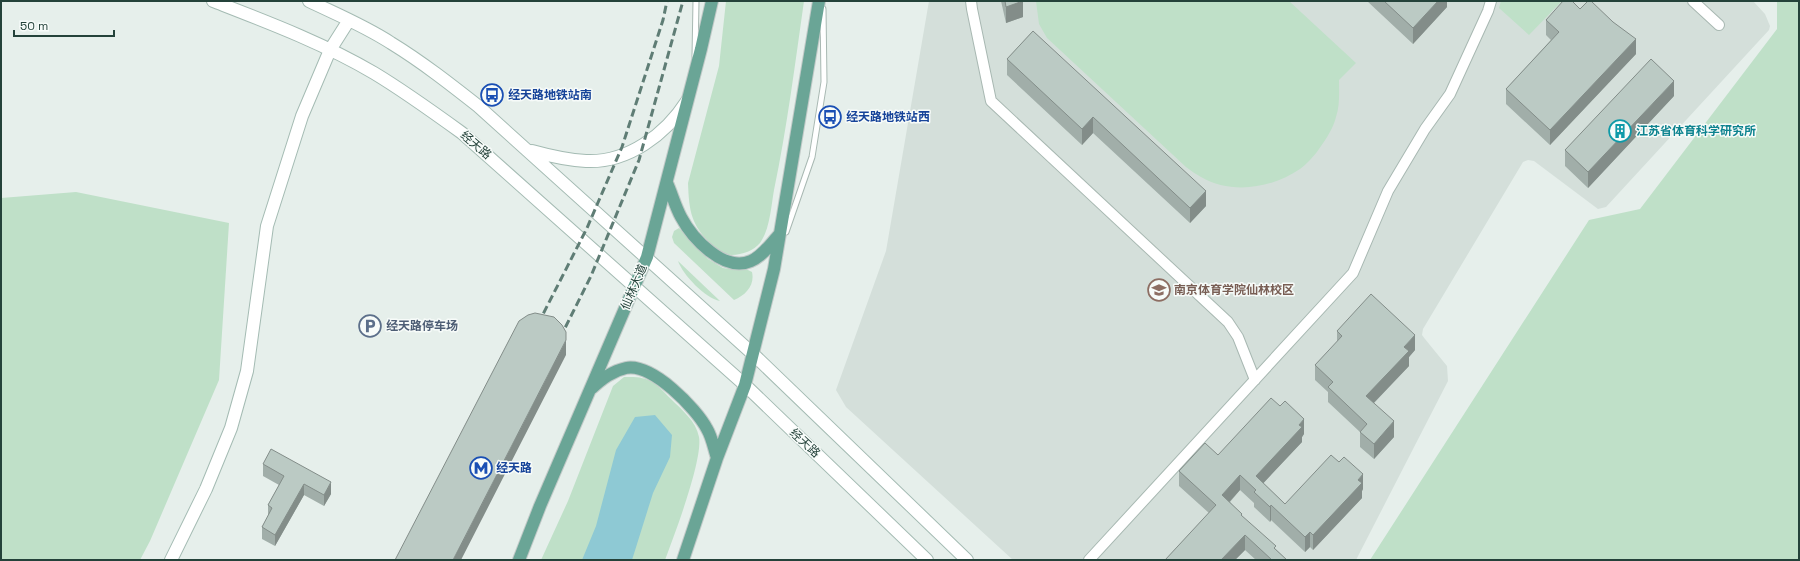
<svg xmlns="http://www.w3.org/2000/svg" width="1800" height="561" viewBox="0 0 1800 561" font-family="'Space Grotesk','Noto Sans SC',sans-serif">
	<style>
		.built { fill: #d4dfda }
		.green { fill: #bfe0c8 }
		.water { fill: #8ec9d4 }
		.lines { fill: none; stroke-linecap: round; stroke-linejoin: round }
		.lane-casing { stroke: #a8b8b2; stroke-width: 7 }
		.street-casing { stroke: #a8b8b2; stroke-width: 12 }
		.secondary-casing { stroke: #a4bbb3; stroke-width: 14 }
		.primary-casing { stroke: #c2cac8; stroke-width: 14 }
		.lane { stroke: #fff; stroke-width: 5 }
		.street { stroke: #fff; stroke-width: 10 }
		.secondary { stroke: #fff; stroke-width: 12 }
		.primary { stroke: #6aa596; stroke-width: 12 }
		.rail { stroke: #5f7d75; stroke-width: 3; stroke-dasharray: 8 4; stroke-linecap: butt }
		.wall { fill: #a1aea9 }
		.shaded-wall { fill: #838d89 }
		.building { fill: #bbcac4; stroke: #838d89 }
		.labels { text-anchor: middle; stroke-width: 3; stroke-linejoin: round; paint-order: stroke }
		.transit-label { font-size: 12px; font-weight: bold; fill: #164399; stroke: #f7fbf9; text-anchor: start }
		.culture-label { font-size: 12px; font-weight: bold; fill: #0d838f; stroke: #f7fbf9; text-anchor: start }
		.street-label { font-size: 12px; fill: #24423a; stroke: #f7fbf9 }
		.education-label { font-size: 12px; font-weight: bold; fill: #785e54; stroke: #f7fbf9; text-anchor: start }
		.service-label { font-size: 12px; font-weight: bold; fill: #4e5e75; stroke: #f7fbf9; text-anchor: start }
	</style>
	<rect width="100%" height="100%" fill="#e6efeb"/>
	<path class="built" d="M929,1H1753L1765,14L1770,26L1769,30L1606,207L1598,209L1534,161L1528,160L1523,162L1423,329L1422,335L1425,339L1447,366L1448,381L1356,560H1013L846,407L836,390L886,251Z"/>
	<path class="green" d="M726,1H804C795,64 787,128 774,190C771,207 770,229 760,243C752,253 733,258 721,253C718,252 715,247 712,245C691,225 689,211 688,183L719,66Z
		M1036,1H1289L1356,63L1339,80C1339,93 1340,105 1336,117C1333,129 1326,139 1319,149C1314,156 1307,164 1300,169C1272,188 1232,195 1201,177C1196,174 1191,171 1186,167L1047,38L1039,24Z
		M1501,1H1562L1529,35L1499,8Z
		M1777,1H1799V560H1370L1589,220L1640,209L1777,29Z
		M76,192L229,223L219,380L150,541L140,560H1V198Z
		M679,228L708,259L723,268L735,270H748L752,272C755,285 746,295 734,300L674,243L672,237L674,231Z
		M678,261L720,301C705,298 683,275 678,261Z
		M624,377C649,376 654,381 671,399C682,410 696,421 699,437C703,460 674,536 665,560H541L568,501L613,386Z"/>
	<path class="water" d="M655,415L672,435L670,457L653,493L632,560H582L596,526L616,450L635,417Z"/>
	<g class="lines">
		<g class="lane-casing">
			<path id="lane" d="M695,56L696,1
				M786,232L812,157L824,82L823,9"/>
		</g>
		<g class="street-casing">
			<path id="street" d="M971,1L972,9L991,101L1228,322L1238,337L1255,380
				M1693,1L1719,25
				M1089,560L1353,273L1388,191L1425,129L1450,94L1488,11L1491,1"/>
		</g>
		<g class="secondary-casing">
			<path id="secondary" d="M213,1C267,22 323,43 374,73C404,91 433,112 462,133L745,385L927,560
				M309,1C336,14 365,26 391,43C422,62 450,84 478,106L753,354L967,560
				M532,151C550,156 568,160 586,161C628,163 666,134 687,101
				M171,560L206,489L231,428L247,371L267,226L302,116L330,50L349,20"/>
		</g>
		<g class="primary-casing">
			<path id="primary" d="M667,183C672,194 675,206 681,217C692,238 724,273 751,261C763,256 771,243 780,234
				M592,388C602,379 612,371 626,368C652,363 696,408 707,429C712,437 714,449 717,458
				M519,560L540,506L647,257L701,49L712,1
				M683,560L717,458L745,385L774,269L819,1"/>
		</g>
		<use href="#lane" class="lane"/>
		<use href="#street" class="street"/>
		<use href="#secondary" class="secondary"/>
		<use href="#primary" class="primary"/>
		<path class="rail" d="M538,324L587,228L622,147L663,20L667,1
			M560,338L591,276L639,160L683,1"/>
	</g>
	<path class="wall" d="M1001,1H1023V17L1006,23Z
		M1367,1H1447V7L1413,44Z
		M1580,9L1613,22L1636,54L1550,145L1506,104V89L1551,40L1546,35V20Z
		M1033,31L1206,206L1190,223L1093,133L1082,145L1007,75V59Z
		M1674,96L1588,188L1565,166V150Z
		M1337,331L1415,350L1409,357V366L1374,403L1394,437L1374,459L1360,447V432L1328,402V392L1315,380V365L1337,342Z
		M1304,434L1302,437V442L1263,483L1285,504L1363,489L1362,491V498L1313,550L1310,547L1305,552L1271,520L1270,522L1254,507V503L1240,490L1230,502L1242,517L1287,560H1256L1245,550L1235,560H1165L1209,513L1179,486V471L1218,455Z
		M263,464L331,494L324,506L304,495L275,546L262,539V527L268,516V505L279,485L263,476Z"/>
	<path class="shaded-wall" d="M1023,1V17L1006,23V7Z
		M1438,1H1447V7L1413,44V28Z
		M1636,39V54L1550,145V130Z
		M1674,81V96L1588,188V172Z
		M1093,117V133L1082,145V129Z
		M1206,191V206L1190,223V208Z
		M1415,335V350L1409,357V366L1366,411V396L1404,347Z
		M566,340V355L461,560H453Z
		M1304,419V434L1302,437V442L1256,491V476Z
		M1394,421V437L1374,459V444Z
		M1363,474V489L1362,491V498L1313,550V535Z
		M1240,475V490L1222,510V495Z
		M331,482V494L324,506V495Z
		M304,484V495L275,546V535Z
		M1271,505V520L1270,522V507Z
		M1310,532V547L1305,552V537Z
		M1245,535V550L1235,560H1221Z"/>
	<path class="building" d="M1005,1H1023L1006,7Z
		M1384,1H1438L1413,28Z
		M1563,1H1572L1580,9L1588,1H1591L1613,22L1636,39L1550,130L1506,89L1559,32L1546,20Z
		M1033,31L1206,191L1190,208L1093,117L1082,129L1007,59Z
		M1651,59L1674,81L1588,172L1565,150Z
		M1371,294L1415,335L1404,347L1409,351L1366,396L1394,421L1374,444L1360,432L1367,424L1328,387L1333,382L1315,365L1342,336L1337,331Z
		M535,313L554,317L562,325L566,332V340L453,560H395L519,321L528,315Z
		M1271,398L1280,406L1285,401L1304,419L1299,425L1302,427L1256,476L1285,504L1331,455L1339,462L1344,457L1363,474L1358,480L1362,483L1313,535L1310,532L1305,537L1271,505L1270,507L1254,492L1256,490L1240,475L1222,495L1242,514L1241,515L1276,546L1274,548L1287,560H1272L1245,535L1221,560H1165L1216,505L1179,471L1205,443L1218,455Z
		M271,449L331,482L324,495L304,484L275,535L262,527L272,508L268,505L284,476L263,464Z"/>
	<defs>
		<g id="bus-ring" transform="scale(1.15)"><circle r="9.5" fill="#f7fbf9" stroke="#1a4fb4" stroke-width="1.5"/><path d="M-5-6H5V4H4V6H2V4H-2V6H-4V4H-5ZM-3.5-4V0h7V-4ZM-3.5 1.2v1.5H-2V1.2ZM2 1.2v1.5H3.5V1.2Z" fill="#1a4fb4"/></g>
		<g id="building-ring" transform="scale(1.15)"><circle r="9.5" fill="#f7fbf9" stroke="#0f9aa8" stroke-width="1.5"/><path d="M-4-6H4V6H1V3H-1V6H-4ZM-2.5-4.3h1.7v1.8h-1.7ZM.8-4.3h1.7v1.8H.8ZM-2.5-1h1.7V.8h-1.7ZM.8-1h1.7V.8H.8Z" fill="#0f9aa8"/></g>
		<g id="university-ring" transform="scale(1.15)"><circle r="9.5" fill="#f7fbf9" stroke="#8d6e63" stroke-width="1.5"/><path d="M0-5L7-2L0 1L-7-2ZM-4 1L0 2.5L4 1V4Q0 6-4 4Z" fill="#8d6e63"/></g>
		<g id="parking-ring" transform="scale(1.15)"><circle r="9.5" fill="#f7fbf9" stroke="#5c6f8a" stroke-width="1.5"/><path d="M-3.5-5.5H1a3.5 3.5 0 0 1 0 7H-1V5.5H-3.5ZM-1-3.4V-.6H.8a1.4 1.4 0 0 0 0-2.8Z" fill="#5c6f8a"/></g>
		<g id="metro-ring" transform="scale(1.15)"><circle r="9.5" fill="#f7fbf9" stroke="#1a4fb4" stroke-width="1.5"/><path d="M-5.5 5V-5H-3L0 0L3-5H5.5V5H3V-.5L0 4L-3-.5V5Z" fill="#1a4fb4"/></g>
	</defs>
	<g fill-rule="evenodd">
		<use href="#bus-ring" x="492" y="95"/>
		<use href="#bus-ring" x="830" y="117"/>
		<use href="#building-ring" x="1620" y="131"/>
		<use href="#university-ring" x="1159" y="290"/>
		<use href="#parking-ring" x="370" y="326"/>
		<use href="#metro-ring" x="481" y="468"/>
	</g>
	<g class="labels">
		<g class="transit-label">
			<text x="508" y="99">经天路地铁站南</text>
			<text x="846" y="121">经天路地铁站西</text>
			<text x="496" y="472">经天路</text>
		</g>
		<g class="culture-label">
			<text x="1636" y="135">江苏省体育科学研究所</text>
		</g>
		<g class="street-label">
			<text transform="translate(476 145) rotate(40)" y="4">经天路</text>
			<text transform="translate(634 287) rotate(-67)" y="4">仙林大道</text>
			<text transform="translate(805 443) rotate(43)" y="4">经天路</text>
		</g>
		<g class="education-label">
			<text x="1174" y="294">南京体育学院仙林校区</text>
		</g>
		<g class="service-label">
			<text x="386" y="330">经天路停车场</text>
		</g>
	</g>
	<rect width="1800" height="561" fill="none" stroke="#24423a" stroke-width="4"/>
	<path d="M14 30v6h100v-6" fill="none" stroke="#24423a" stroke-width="2"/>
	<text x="20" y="30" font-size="12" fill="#24423a" stroke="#f7fbf9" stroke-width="3" paint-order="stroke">50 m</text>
</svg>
